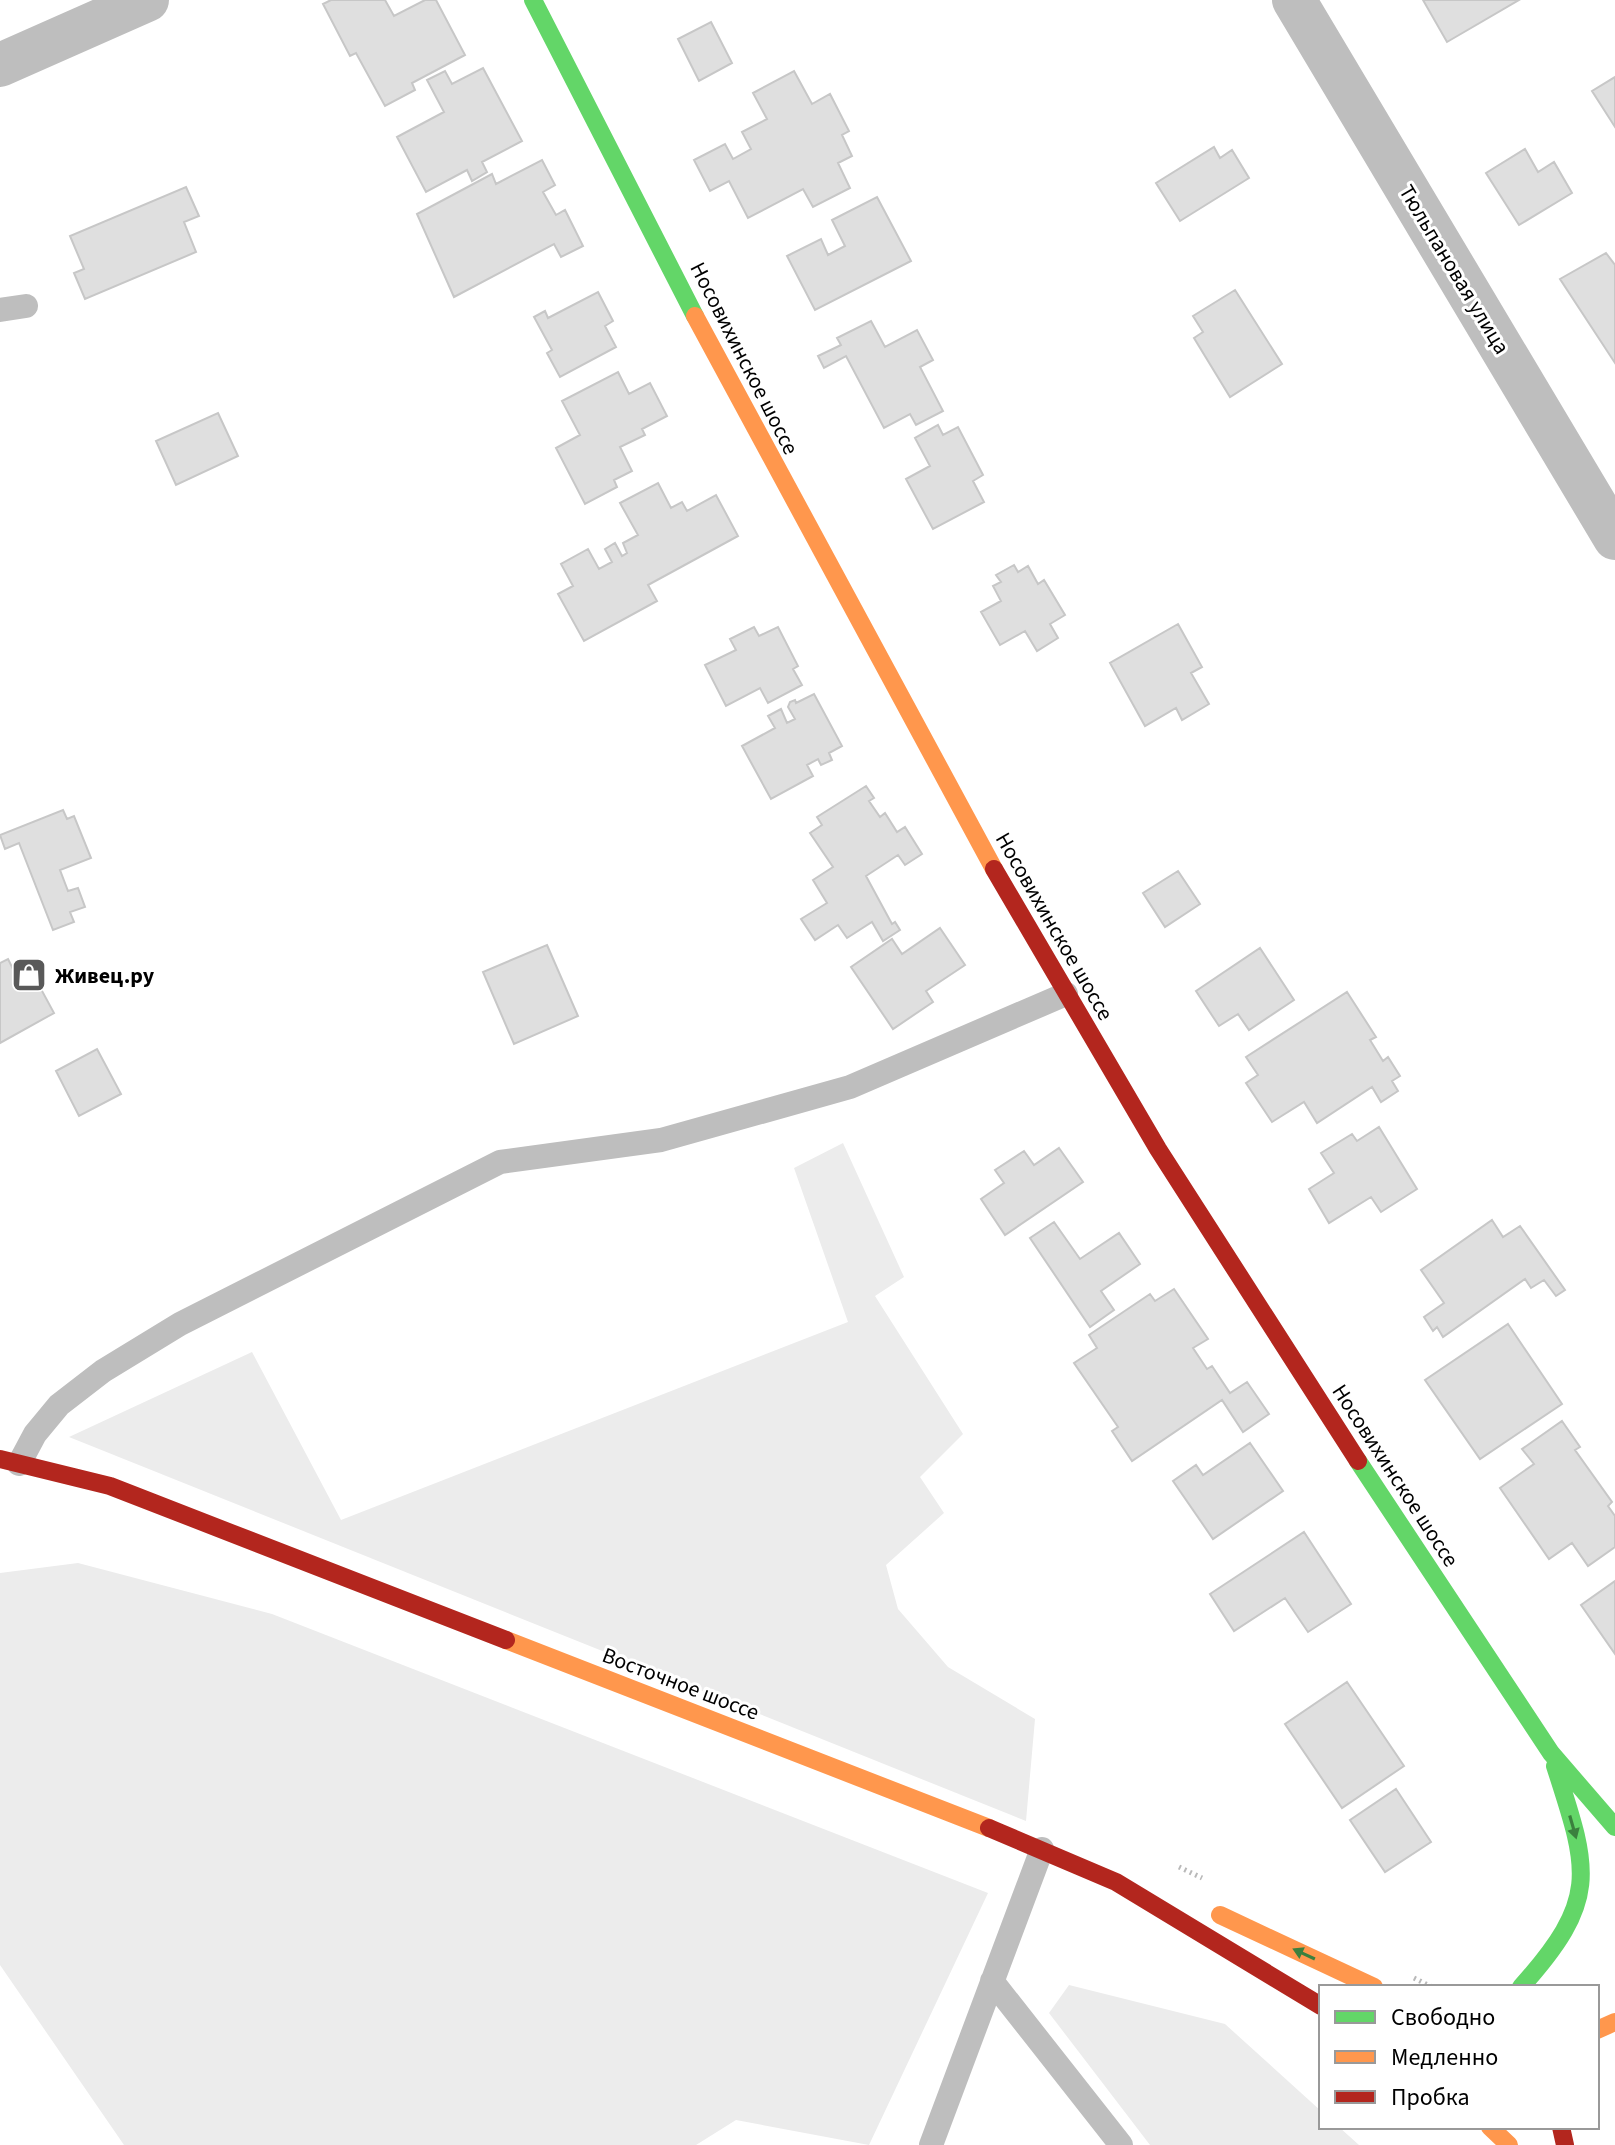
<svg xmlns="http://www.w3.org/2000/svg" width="1615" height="2145" viewBox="0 0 1615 2145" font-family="'Source Sans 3',sans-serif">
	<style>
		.green { fill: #ececec }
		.building { fill: #dfdfdf; stroke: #c7c7c7; stroke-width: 2 }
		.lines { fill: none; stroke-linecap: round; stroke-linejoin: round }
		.path { stroke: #b9b9b9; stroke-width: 5; stroke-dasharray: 2 4; stroke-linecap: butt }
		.lane { stroke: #bebebe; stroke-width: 24 }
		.street { stroke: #bebebe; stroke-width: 44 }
		.fast { stroke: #63d668; stroke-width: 18 }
		.slow { stroke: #ff974d; stroke-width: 18 }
		.jam { stroke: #b3261e; stroke-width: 18 }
		.oneway { fill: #3b803e }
		.labels { text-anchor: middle; stroke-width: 6; stroke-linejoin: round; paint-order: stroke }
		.street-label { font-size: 22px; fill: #000; stroke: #fff }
		.poi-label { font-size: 22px; font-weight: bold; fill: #000; stroke: #fff; text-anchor: start }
	</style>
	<rect width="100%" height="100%" fill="#fff"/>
	<path class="green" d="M843,1143L904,1277L875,1296L963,1434L920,1477L944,1513L886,1565L898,1609L948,1667L1035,1719L1026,1821L69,1437L252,1352L341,1520L848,1322L794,1168Z
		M78,1563L272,1614L988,1893L869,2145L736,2120L696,2145H124L0,1965V1573Z
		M1069,1985L1225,2024L1321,2111V2127H1339L1359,2145H1150L1049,2013Z"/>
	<path class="building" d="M331,0H385L394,16L425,0H436L465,55L412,83L415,90L385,106L356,53L350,56L323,4Z
		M1423,0H1519L1447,42Z
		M711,22L732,63L699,81L678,39Z
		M483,68L522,141L482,162L487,172L472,181L467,170L426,192L397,137L444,112L427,80L445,71L452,84Z
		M794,71L812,104L830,94L849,131L842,135L852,156L838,163L850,188L813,207L803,189L748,218L729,181L710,191L694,160L725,144L733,159L751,149L742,132L767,119L753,93Z
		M1615,77V127L1592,91Z
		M1214,147L1220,158L1232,150L1249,178L1180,221L1156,183Z
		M1525,149L1538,172L1554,162L1572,193L1519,225L1486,173Z
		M542,160L555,185L543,192L556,215L565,210L583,246L561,257L554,244L454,297L417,214L492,174L496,184Z
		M186,187L199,216L184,222L196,252L85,299L74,273L84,269L70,236Z
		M877,197L911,261L815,310L787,256L821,239L828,255L845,246L832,220Z
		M1606,253L1615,265V363L1560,279Z
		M1235,290L1282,364L1230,397L1194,338L1203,332L1193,316Z
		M598,292L613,321L605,326L616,347L560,377L547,353L552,350L534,317L545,311L548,318Z
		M871,321L885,347L917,330L933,360L920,367L943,411L916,425L910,414L884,428L846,356L824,368L818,356L841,345L837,338Z
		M618,372L629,394L650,383L667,416L642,429L645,435L620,447L632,471L614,480L617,487L585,504L556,448L580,435L562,401Z
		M218,413L238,456L176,485L156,441Z
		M938,425L943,435L958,427L983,475L973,481L984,502L933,529L906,479L930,466L915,438Z
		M658,483L671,508L682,502L687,511L716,495L738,536L648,585L657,601L584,641L558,594L573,586L561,564L588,549L599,569L612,562L605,549L615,543L622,556L627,553L623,543L638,535L620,503Z
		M1014,565L1018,572L1028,566L1038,584L1044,580L1065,615L1050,624L1058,638L1037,651L1025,631L1000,645L981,612L1001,601L993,586L1001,582L996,575Z
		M1178,624L1202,667L1191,673L1209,704L1182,720L1176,708L1145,726L1110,663Z
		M754,627L759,636L778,627L798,666L793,669L802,685L768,703L760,688L726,706L705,665L736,650L730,639Z
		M814,694L842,746L829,753L832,760L821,765L818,759L807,765L813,776L771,799L742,746L775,728L768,716L781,709L787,723L795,719L788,707L790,702L795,700L796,703Z
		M866,786L874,798L869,801L880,817L885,813L897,832L905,827L922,854L905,865L898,855L866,876L892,924L895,922L900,930L883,941L872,922L847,938L838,925L815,940L801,919L827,903L813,880L833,867L810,833L822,825L817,817Z
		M63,810L67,819L74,816L91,858L60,870L68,891L78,888L85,907L70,912L74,922L53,930L19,843L5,849L0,835Z
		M1178,871L1200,904L1165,927L1143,893Z
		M940,928L965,965L926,991L933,1002L893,1029L851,967L892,939L902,954Z
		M547,945L578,1016L514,1044L483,972Z
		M1260,948L1294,1000L1249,1030L1238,1014L1219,1026L1196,991Z
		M8,959L16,975L36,964L42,974L35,978L54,1013L0,1043V963Z
		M1347,992L1376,1037L1370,1040L1383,1061L1388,1057L1400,1076L1392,1081L1398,1091L1381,1102L1372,1087L1317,1123L1304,1102L1272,1122L1246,1083L1258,1075L1246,1057Z
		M97,1049L121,1094L79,1116L56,1071Z
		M1379,1127L1417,1189L1381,1212L1371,1197L1329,1223L1309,1189L1334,1173L1321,1153L1352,1134L1357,1141Z
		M1059,1148L1083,1182L1005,1235L981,1199L1004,1183L995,1170L1024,1151L1034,1165Z
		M1492,1220L1503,1237L1520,1226L1565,1290L1556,1296L1544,1280L1531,1288L1525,1279L1443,1337L1437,1327L1433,1331L1424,1317L1444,1303L1421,1270Z
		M1054,1222L1080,1259L1119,1233L1140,1264L1101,1291L1114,1310L1090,1327L1030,1238Z
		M1174,1289L1208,1339L1193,1348L1207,1369L1212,1366L1230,1393L1247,1382L1269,1414L1243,1432L1222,1400L1132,1461L1112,1431L1118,1427L1074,1363L1097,1348L1089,1335L1150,1294L1155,1301Z
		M1508,1324L1562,1404L1480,1459L1425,1380Z
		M1562,1421L1580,1447L1575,1450L1612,1502L1608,1506L1615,1516V1547L1588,1566L1572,1543L1549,1559L1500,1488L1534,1464L1522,1449Z
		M1250,1443L1283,1491L1213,1539L1173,1481L1196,1465L1203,1475Z
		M1304,1532L1351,1604L1308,1632L1285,1598L1234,1631L1210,1594Z
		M1615,1581V1654L1581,1605Z
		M1347,1682L1404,1766L1342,1808L1285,1724Z
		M1396,1789L1431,1842L1385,1872L1350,1820Z"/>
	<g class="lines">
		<path class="path" d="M1179,1867L1202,1878
			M1414,1978L1432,1987"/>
		<path class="lane" d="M0,310L26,306
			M19,1464L35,1434L59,1405L103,1371L180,1324L500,1162L661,1140L850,1087L1066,994
			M992,1981L1121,2145
			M931,2145L1042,1849"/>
		<path class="street" d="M1294,0L1615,538
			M0,65L147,0"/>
		<path class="fast" d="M533,0L695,316
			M1358,1461L1551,1753L1615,1827
			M1521,1987C1600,1899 1589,1871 1555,1766"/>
		<path class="slow" d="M695,316L994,869
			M506,1640L989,1828
			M1220,1915L1374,1987
			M1597,2030L1615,2022
			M1490,2127L1509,2145"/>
		<path class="jam" d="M994,869L1158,1149L1358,1461
			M0,1459L110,1486L506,1640
			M989,1828L1116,1882L1321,2006
			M1561,2127L1565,2145"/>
	</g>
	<defs><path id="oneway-solid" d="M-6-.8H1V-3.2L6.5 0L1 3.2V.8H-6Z" transform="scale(2)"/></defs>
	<g class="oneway">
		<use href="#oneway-solid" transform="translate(1573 1827) rotate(74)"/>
		<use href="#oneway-solid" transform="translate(1304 1954) rotate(-155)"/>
	</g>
	<defs>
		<g id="shop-square" transform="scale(1.8)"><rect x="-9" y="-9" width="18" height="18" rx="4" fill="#595959" stroke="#fff"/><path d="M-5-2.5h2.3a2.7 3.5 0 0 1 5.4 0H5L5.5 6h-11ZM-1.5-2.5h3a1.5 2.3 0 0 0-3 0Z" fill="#fff"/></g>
	</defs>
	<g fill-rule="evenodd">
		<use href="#shop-square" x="29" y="975"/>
	</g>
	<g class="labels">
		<g class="street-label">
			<text transform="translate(1455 269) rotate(59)" y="8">Тюльпановая улица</text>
			<text transform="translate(745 358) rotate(63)" y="8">Носовихинское шоссе</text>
			<text transform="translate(1055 926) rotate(60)" y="8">Носовихинское шоссе</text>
			<text transform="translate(1396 1475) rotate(57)" y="8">Носовихинское шоссе</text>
			<text transform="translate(681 1683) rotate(21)" y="8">Восточное шоссе</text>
		</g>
		<g class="poi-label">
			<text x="55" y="983">Живец.ру</text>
		</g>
	</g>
	<rect x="1319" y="1985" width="280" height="144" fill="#ffffff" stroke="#999999" stroke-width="2"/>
	<rect x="1335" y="2011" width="40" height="12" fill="#63d668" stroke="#999999" stroke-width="2"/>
	<text x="1391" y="2025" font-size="24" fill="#000000">Свободно</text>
	<rect x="1335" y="2051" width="40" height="12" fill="#ff974d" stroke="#999999" stroke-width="2"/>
	<text x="1391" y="2065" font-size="24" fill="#000000">Медленно</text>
	<rect x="1335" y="2091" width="40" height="12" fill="#b3261e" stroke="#999999" stroke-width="2"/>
	<text x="1391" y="2105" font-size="24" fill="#000000">Пробка</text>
</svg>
